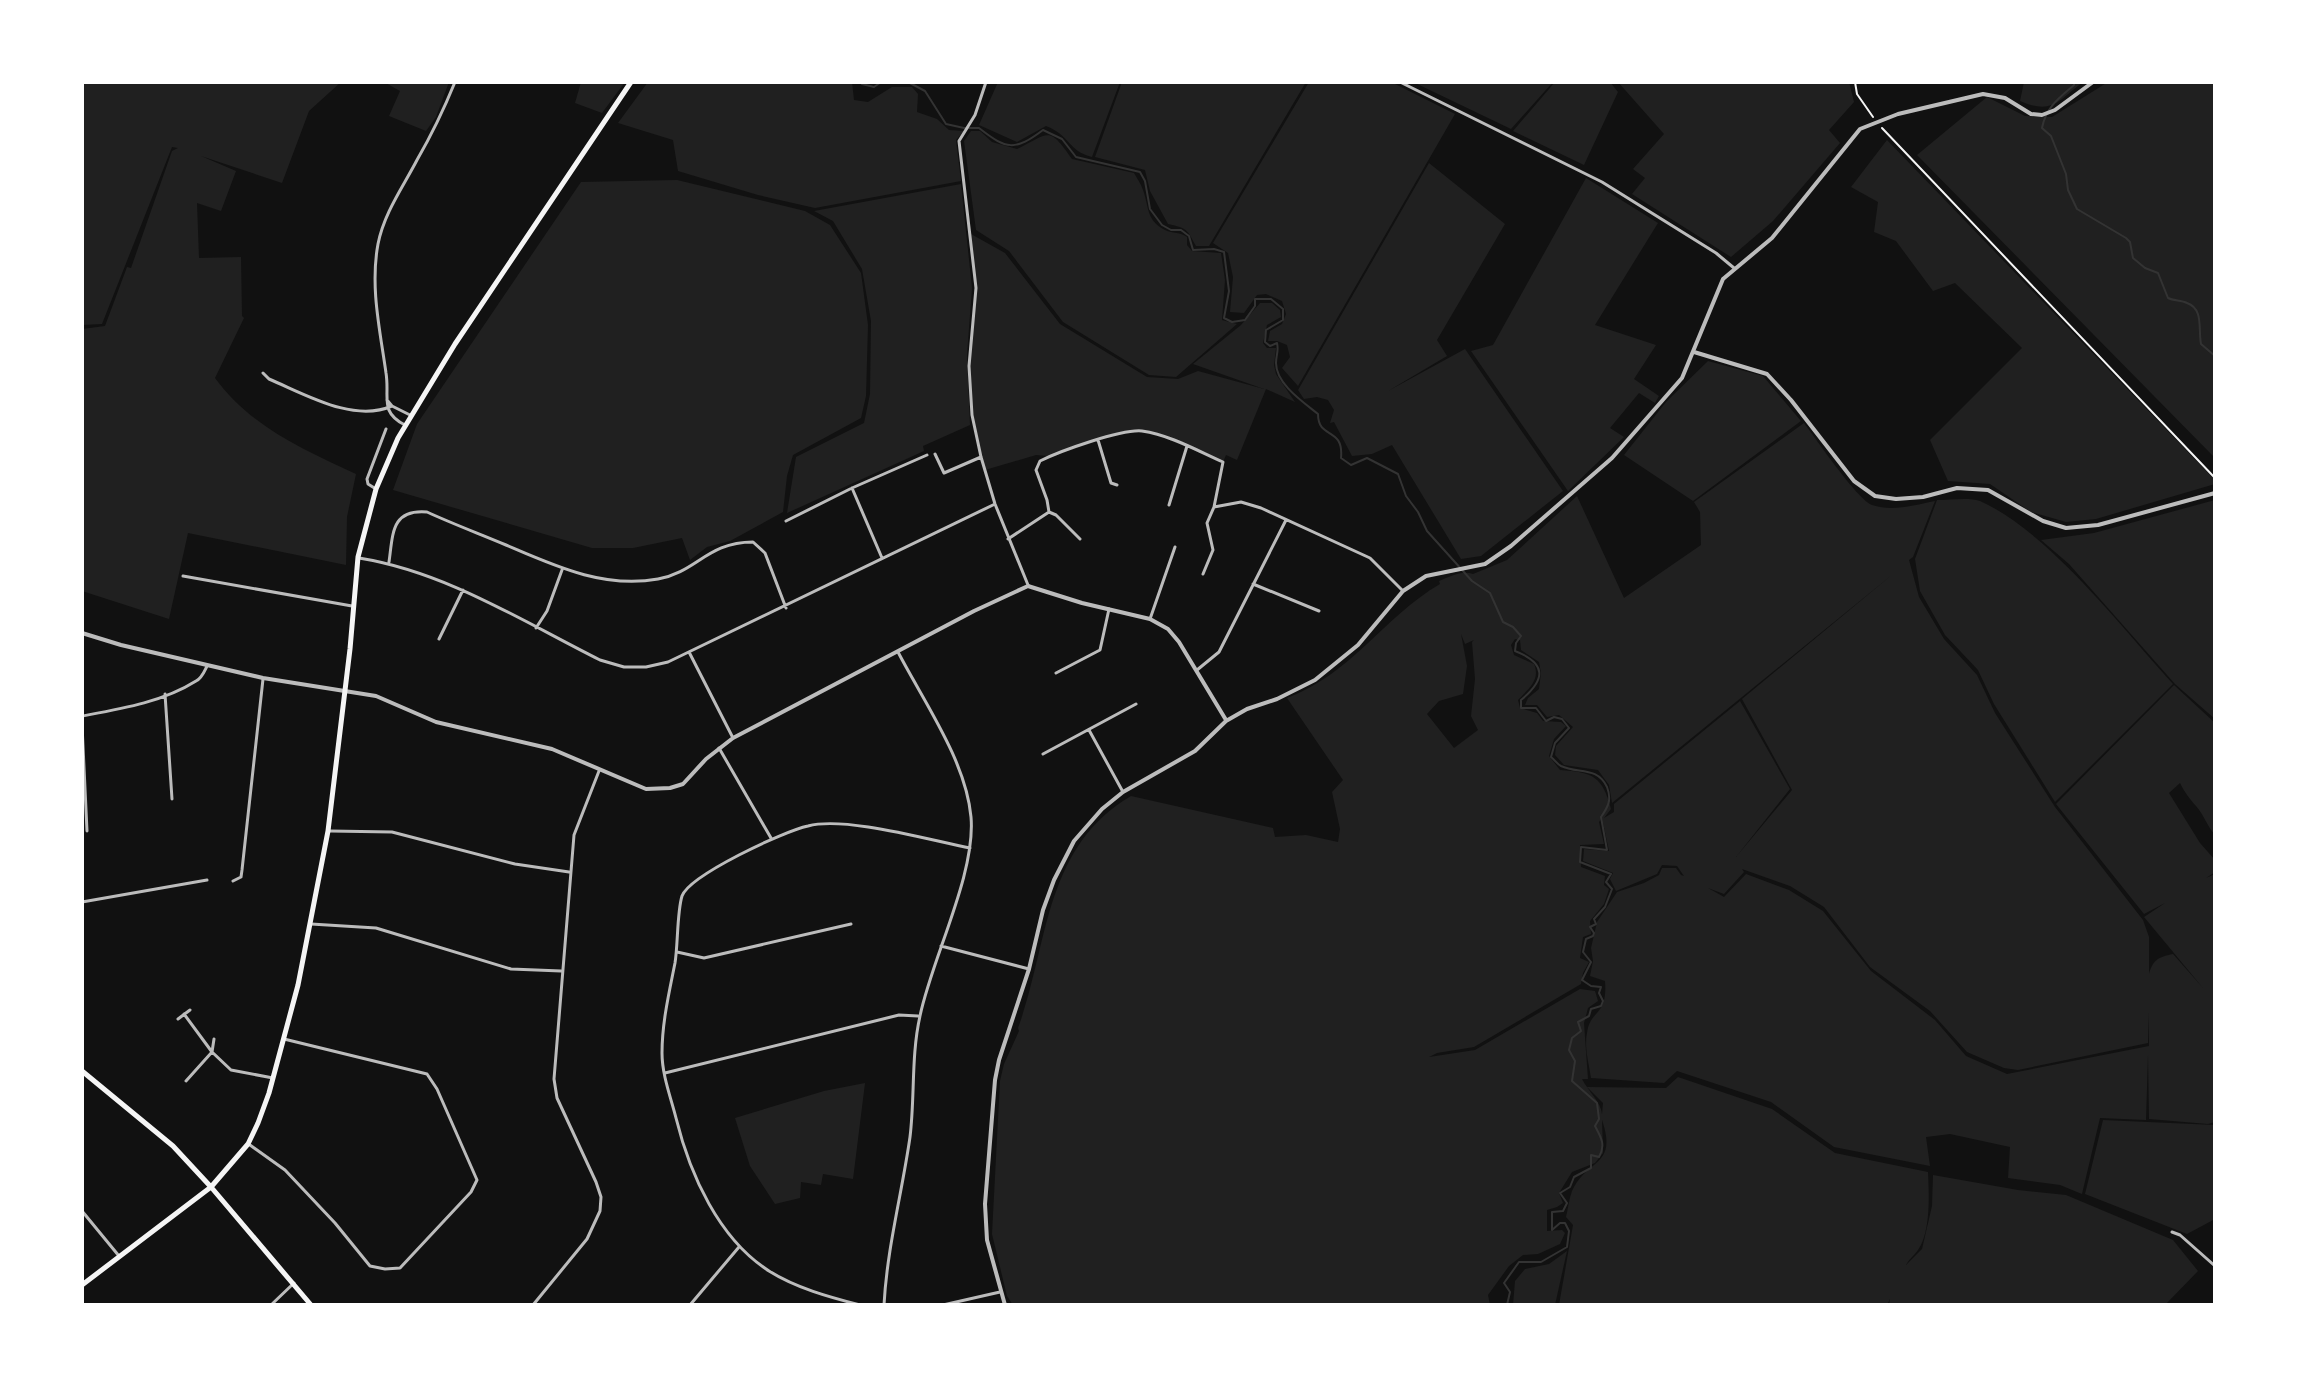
<svg xmlns="http://www.w3.org/2000/svg" width="2297" height="1387" viewBox="0 0 2297 1387" font-family="Overpass,sans-serif">
	<style>
		.green { fill: #202020; fill-rule: evenodd }
		.lines { fill: none; stroke-linecap: round; stroke-linejoin: round }
		.stream { stroke: #333; stroke-width: 2 }
		.path { stroke: #f5f5f5; stroke-width: 2 }
		.minor { stroke: #bcbcbc; stroke-width: 3 }
		.tertiary { stroke: #bcbcbc; stroke-width: 4 }
		.secondary { stroke: #f5f5f5; stroke-width: 5 }
		.primary { stroke: #f5f5f5; stroke-width: 5 }
	</style>
	<rect width="100%" height="100%" fill="#111"/>
	<path class="green" d="M82,82H341L309,111L282,183L201,156L236,171L221,211L197,203L199,258L241,257L242,316L244,318L215,378C251,427 303,449 356,474L347,517L346,565L188,533L169,619L82,591V329L105,326L127,267L131,268L172,151L178,148L172,147L102,324L82,325Z
		M384,82H449L436,117L426,131L389,116L400,91Z
		M581,82H625L602,113L575,103Z
		M648,82H852L854,100L868,102L892,87H912L918,94L917,112L937,119L949,130L964,131L956,140L961,181L815,208L758,195L678,171L673,140L618,123Z
		M998,82H1120L1092,157C1068,151 1070,135 1046,126L1017,142L979,125Z
		M1122,82H1306L1209,246H1196C1187,230 1188,228 1168,224L1150,191L1145,170L1095,157Z
		M1309,82H1391L1455,114L1298,386L1282,368L1290,357L1287,345L1277,341H1268L1270,331L1282,324L1286,314L1282,301L1266,294L1257,295L1244,313L1230,312L1233,277L1228,253L1213,243Z
		M1413,82H1553L1511,129Z
		M1555,82H1610L1618,92L1584,165L1513,131Z
		M1618,82H1849L1854,102L1829,130L1840,143L1773,221L1731,257L1632,194L1645,178L1633,169L1664,134Z
		M2024,82H2083C2058,101 2052,115 2020,101Z
		M2108,82H2215V458L1917,155L1987,97L2025,116L2052,117Z
		M971,131H980L992,142L1017,149C1050,133 1048,125 1072,159L1134,173C1137,178 1141,184 1143,190C1149,206 1146,219 1163,229C1171,234 1179,231 1187,237V245L1192,251L1221,253L1225,280L1222,320L1237,324L1176,377L1149,375L1063,322L1009,251L976,230L964,141Z
		M1887,140L2215,480V484L2096,519L2066,522L2031,512L1990,484L1948,481L1930,440L2022,348L1955,283L1933,291L1896,241L1874,232L1878,202L1851,187Z
		M1429,163L1505,224L1437,340L1447,356L1388,391L1465,349L1563,491L1481,556L1461,559L1392,445L1372,454L1352,456L1334,422L1330,423L1334,410L1328,400L1317,397L1304,399L1298,390Z
		M1586,178L1658,223L1595,325L1656,345L1634,379L1659,396L1655,403L1639,393L1610,428L1624,437L1568,491L1471,351L1493,345Z
		M677,180L805,211L830,225L861,273L868,325L866,396L861,418L793,455L787,476L783,512L730,541L707,547L690,560L682,538L633,548H592L393,490L417,424L581,182Z
		M961,184L972,288L967,355L970,425L923,446L924,451L787,513L796,457L864,423L870,394L871,321L862,269L833,221L814,211Z
		M971,234L1005,253L1060,324L1147,377L1178,379L1198,371L1264,389L1193,364L1241,325L1260,303H1272L1280,310L1281,317L1267,325L1263,343L1267,348H1276L1274,365L1276,374L1295,402L1266,389L1237,460L1226,455L1223,462L1157,435L1139,431L1113,435L1048,456L1036,455L985,470L973,424L969,366L976,288Z
		M1708,361L1763,376L1801,421L1693,501L1624,455L1666,402Z
		M1804,423C1816,439 1857,499 1872,505C1892,512 1915,505 1935,501L1913,557L1909,560L1919,597L1944,639L1977,675L1995,713L2055,807L2143,920L2149,937V974C2153,960 2158,957 2173,954L2203,988L2144,917L2165,903L2144,914L2056,804L2174,685L2215,723V835C2207,826 2204,815 2196,806C2189,798 2185,793 2180,783L2169,793L2200,843L2215,860V872L2206,878L2215,874V1122L2208,1124L2149,1119L2148,1055L2146,1120L2100,1118L2082,1194L2060,1185L2008,1178L2010,1147L1950,1134L1926,1137L1930,1166L1834,1147L1771,1102L1677,1071L1664,1083L1591,1078C1589,1064 1584,1047 1587,1033C1590,1009 1608,1017 1605,981L1590,976L1593,961L1591,948L1597,922L1617,892L1644,883L1659,875L1662,868H1676L1681,875L1684,876L1677,866L1662,865L1657,874L1616,891L1610,879L1613,873L1583,861L1584,849L1609,851L1602,818L1599,822L1604,844L1580,845L1581,867L1605,876L1604,885L1609,889L1604,904L1590,921L1591,934L1583,937L1580,958L1589,962L1583,973L1581,984L1474,1047L1437,1053L1429,1057L1475,1050L1580,989L1595,991L1598,1001L1588,1008L1584,1023L1588,1079H1582C1588,1091 1601,1102 1602,1114L1603,1103L1587,1087L1666,1088L1678,1077L1772,1109L1835,1153L1928,1172C1929,1194 1931,1232 1918,1250C1914,1256 1909,1259 1906,1265L1922,1249L1932,1206L1933,1175L2018,1190L2066,1195L2173,1240L2198,1271L2165,1305H1889L1890,1299L1887,1305H1559L1573,1225L1566,1217C1568,1209 1569,1199 1572,1191C1587,1158 1618,1167 1602,1120L1603,1153L1595,1163L1572,1172L1559,1193L1563,1203L1557,1207L1547,1210V1231L1562,1230L1565,1233L1560,1244L1538,1254L1523,1255L1509,1266L1488,1295L1490,1305H1013L1007,1296L992,1234L1000,1081L1004,1064L1019,1031L1018,1028C1049,944 1043,848 1131,796L1273,828L1275,837L1306,835L1338,842L1340,829L1332,792L1343,780L1287,698C1353,673 1382,618 1440,584L1439,581C1449,577 1462,570 1473,574L1507,560L1577,496L1624,598L1701,545L1700,512L1694,502ZM1893,574L1742,699L1792,790L1736,857L1790,789L1740,701L1614,804V812L1604,818L1611,809C1603,777 1593,772 1560,770L1549,756L1554,739L1566,726L1561,722L1543,721L1537,713L1520,708L1518,700C1528,689 1541,680 1534,664L1514,655L1511,645L1515,639L1520,640L1521,650L1539,662L1541,673L1539,689L1528,698L1525,705H1537L1547,717L1559,715L1573,727L1556,746L1555,755L1564,765L1598,770L1609,785L1612,803ZM1461,634L1465,644L1474,640L1472,642L1475,679L1471,716L1478,730L1454,748L1427,714L1439,701L1463,694L1467,666ZM1742,869L1790,886L1824,907L1870,967L1930,1011L1967,1052L2004,1068L2018,1070L2148,1043L2149,1012V1046L2007,1074L1966,1056L1935,1020L1871,971L1823,911L1789,890L1746,874L1724,897L1708,888L1724,894L1744,872Z
		M1937,500C1950,500 1969,497 1980,501C2048,531 2123,629 2173,684L2055,802L1994,704L1978,670L1945,635L1920,591L1915,559Z
		M2215,500V719L2175,684L2069,564L2041,540L2094,533Z
		M865,1083L853,1179L823,1174L821,1185L801,1182L800,1198L775,1204L750,1166L735,1118L824,1091Z
		M2103,1120L2215,1125V1219L2187,1234L2085,1194Z
		M1567,1251L1555,1305H1513L1515,1281L1525,1269L1549,1264Z"/>
	<g class="lines">
		<path class="stream" d="M862,82V84L874,87L881,82
			M908,82L925,91L946,124L964,128H979C1007,150 1015,151 1043,130L1062,139L1076,157L1140,172L1145,181L1150,209L1162,225L1171,230H1181L1189,236L1193,250L1214,249L1224,252L1229,291L1224,318L1232,322L1245,320L1255,306V299H1271L1283,309V320L1266,330L1265,342L1270,346L1277,343C1279,351 1276,355 1276,363C1276,384 1303,402 1318,414C1318,440 1344,426 1341,458L1351,465L1367,458L1398,474L1406,496L1418,512L1427,531L1472,581L1490,593L1503,622L1513,627L1521,636L1516,643L1515,651C1548,664 1545,680 1521,700V708H1536L1546,721L1554,717L1562,719L1569,728L1555,743L1551,757C1555,760 1557,764 1561,766C1578,774 1597,766 1607,787C1612,800 1608,807 1601,817L1607,850L1581,847L1580,862L1611,874L1606,882L1612,889L1605,907L1594,919L1596,924L1590,927L1594,933L1593,936L1586,939L1583,952L1591,962L1582,980L1591,986L1601,987L1599,993L1603,1001L1601,1006L1591,1009L1589,1016L1578,1022L1581,1031L1572,1038L1569,1050L1575,1061L1572,1081L1597,1103L1599,1119L1595,1126C1601,1137 1606,1145 1599,1157L1591,1155V1168L1574,1177L1570,1187L1560,1193L1567,1203L1563,1211L1552,1212V1230L1560,1223H1565L1569,1231L1567,1247L1541,1262H1519L1504,1283L1510,1292L1507,1305
			M2074,82V85C2059,98 2046,107 2042,128L2051,136L2066,174L2068,190L2077,209L2126,238L2130,242L2133,258L2145,268L2158,273L2168,298C2174,301 2181,300 2187,303C2204,309 2198,329 2201,344L2215,356"/>
		<path class="path" d="M1855,82L1857,94L1873,117
			M1882,128L2215,478"/>
		<path class="minor" d="M986,82L975,115L959,141L976,288L969,366L972,415L981,457L995,504L1028,585
			M1400,82L1602,182L1716,253L1734,268
			M263,373L269,379C305,394 353,423 392,406
			M387,400L392,406L410,415
			M405,425C379,412 390,397 386,373C380,330 370,287 378,244C384,213 403,187 417,160C432,134 444,109 455,82
			M1098,440L1111,483L1117,485
			M935,454L944,473L981,457
			M852,488L882,558
			M376,489L368,484L367,479L386,429
			M1169,505L1187,446
			M1214,507L1241,502L1261,508L1370,558L1403,591
			M1049,512L1056,515L1080,539
			M786,521L852,488L927,455
			M1008,539L1049,512L1047,500L1036,470L1040,461C1060,451 1121,429 1142,431C1170,435 1198,451 1223,462L1214,507L1207,523L1213,550L1203,574
			M359,558C446,572 522,621 600,660L624,667H646L668,662L995,504
			M389,562C393,534 391,509 427,512C453,524 480,534 506,545C555,566 604,589 658,579C697,572 707,542 753,542L765,553L786,608
			M183,576L352,606
			M1253,584L1319,611
			M1150,619L1175,547
			M536,628L547,611L562,570
			M439,639L463,590
			M689,652L733,738
			M1197,670L1219,652L1286,520
			M1056,673L1100,650L1109,609
			M165,694L172,799
			M82,716C120,709 163,702 196,681C202,678 204,672 207,666
			M82,725L87,831
			M1089,730L1123,792
			M719,748L771,838
			M1043,754L1136,704
			M330,831L392,832L515,864L569,872
			M233,881L241,877L242,870L263,679
			M82,902L207,880
			M311,924L376,928L511,969L561,971
			M941,946L1029,969
			M677,952L704,958L851,924
			M184,1014L212,1052L231,1070L273,1078
			M178,1019L190,1010
			M665,1073L899,1015L918,1016
			M186,1081L212,1052L214,1039
			M250,1145L285,1170L335,1223L370,1266L385,1269L400,1268L471,1192L477,1180L437,1089L427,1074L284,1039
			M82,1211L119,1256
			M2172,1232L2180,1235L2215,1266
			M271,1305L294,1283
			M533,1305L587,1239L600,1211L601,1197L596,1182L557,1098L554,1079L574,835L599,771
			M690,1305L739,1247
			M860,1305C829,1297 796,1288 769,1271C719,1239 690,1175 676,1118C671,1098 662,1075 662,1053C662,1023 669,993 675,963C678,945 677,912 682,896C690,875 784,831 808,826C845,816 929,840 970,848
			M884,1305C887,1248 902,1193 910,1137C915,1097 911,1056 920,1016C932,958 976,874 971,817C966,761 924,702 898,652
			M943,1305L1000,1292"/>
		<path class="tertiary" d="M1694,352L1767,374L1791,400L1854,481L1875,496L1896,499L1923,497L1957,488L1988,490L2043,521L2066,528L2098,525L2215,493
			M82,633L121,645L263,678L376,696L436,722L552,749L646,789L670,788L683,784L706,759L733,738L974,611L1028,586L1082,603L1150,619L1168,629L1179,642L1226,720
			M1005,1305L987,1240L985,1204L995,1080L999,1060L1029,969L1043,910L1054,880L1074,841L1102,809L1123,792L1195,751L1226,721L1247,709L1277,699L1315,680L1358,645L1403,591L1426,576L1485,564L1511,546L1612,458L1682,378L1723,279L1772,238L1860,129L1898,114L1983,94L2005,98L2031,114L2042,115L2055,110L2093,82"/>
		<path class="secondary" d="M82,1285L211,1187"/>
		<path class="primary" d="M82,1071L173,1146L211,1187L311,1305
			M211,1187L248,1144L258,1123L269,1093L298,985L328,831L350,649L358,557L376,489L398,438L455,344L631,82"/>
	</g>
	<rect width="2297" height="1387" fill="none" stroke="#ffffff" stroke-width="168"/>
</svg>
